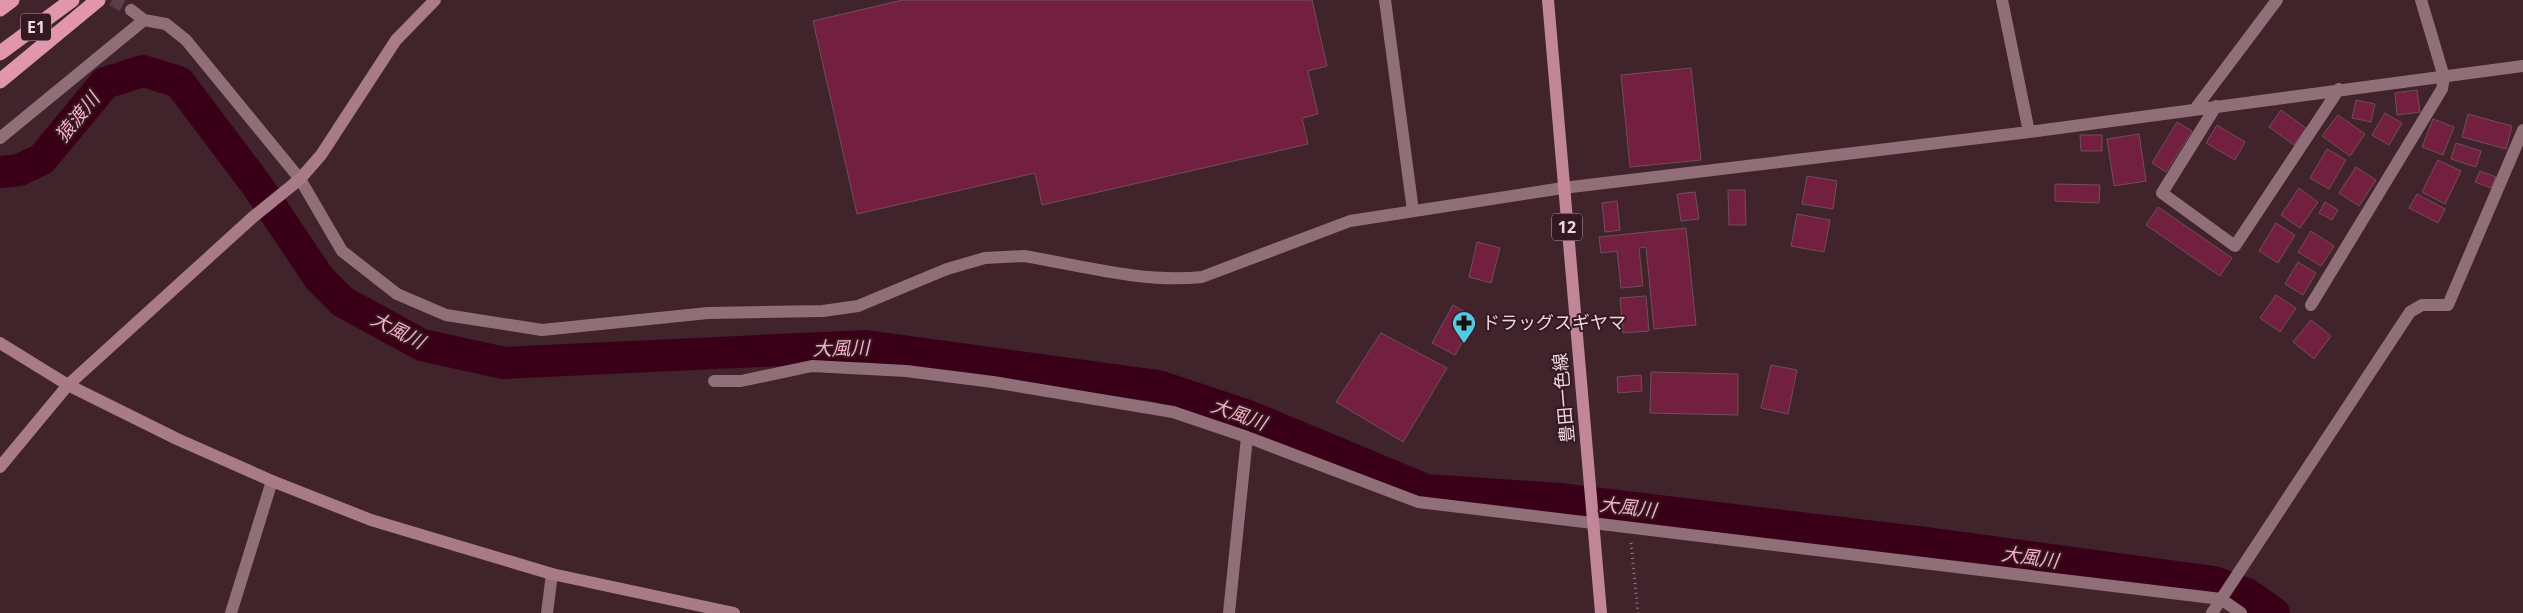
<svg xmlns="http://www.w3.org/2000/svg" width="2523" height="613" viewBox="0 0 2523 613" font-family="'Noto Sans','Noto Sans JP',sans-serif">
	<style>
		.lines { fill: none; stroke-linecap: round; stroke-linejoin: round }
		.river { stroke: #390017; stroke-width: 32 }
		.building { fill: #732040; stroke: #704f58 }
		.street-tunnel { stroke: #5a3e46; stroke-width: 12; stroke-dasharray: 12 6; stroke-linecap: butt }
		.path { stroke: #967e84; stroke-width: 3; stroke-dasharray: 1 4; stroke-linecap: butt }
		.street { stroke: #916f78; stroke-width: 12 }
		.secondary { stroke: #a97b87; stroke-width: 12 }
		.primary { stroke: #c18697; stroke-width: 12 }
		.highway { stroke: #e196ab; stroke-width: 15 }
		.labels { text-anchor: middle; stroke-width: 4; stroke-linejoin: round; paint-order: stroke }
		.shield { fill: #351922; stroke: #b59fa5; stroke-width: 1 }
		.shield-label { font-size: 16px; font-weight: bold; fill: #ecd8dd }
		.poi-label { font-size: 18px; fill: #ecd8dd; stroke: #351922; text-anchor: start }
		.street-label { font-size: 18px; fill: #ecd8dd; stroke: #351922 }
		.water-label { font-size: 19px; font-style: italic; fill: #f8aec3; stroke: #351922 }
	</style>
	<rect width="100%" height="100%" fill="#40232b"/>
	<g class="lines">
		<path class="river" d="M0,172L19,170L42,159L105,83L143,71L179,82L256,184L319,278L343,302L422,345L504,363L866,346L1158,386L1248,416L1426,490L1559,499L1925,543L2214,582L2247,594L2274,613"/>
	</g>
	<path class="building" d="M903,0H1312L1327,66L1308,71L1318,114L1302,118L1308,144L1042,205L1035,173L857,214L813,21Z
		M1691,68L1701,160L1630,167L1621,75Z
		M2417,90L2420,112L2397,115L2395,93Z
		M2356,100L2375,104L2371,122L2352,118Z
		M2281,110L2306,128L2294,145L2269,127Z
		M2385,113L2402,123L2389,145L2372,135Z
		M2468,114L2512,126L2506,149L2462,137Z
		M2338,115L2365,134L2350,156L2322,136Z
		M2433,119L2454,127L2443,155L2422,147Z
		M2177,122L2192,131L2166,172L2152,163Z
		M2217,125L2245,142L2235,160L2206,143Z
		M2139,134L2146,181L2114,186L2107,139Z
		M2080,135H2102V151H2081Z
		M2456,143L2481,151L2476,167L2451,159Z
		M2327,149L2346,160L2329,189L2310,178Z
		M2438,160L2461,171L2445,204L2422,192Z
		M2356,167L2376,180L2359,206L2339,193Z
		M2480,171L2496,177L2491,188L2475,182Z
		M1807,176L1837,181L1833,209L1802,204Z
		M2055,184L2100,185L2099,203L2055,201Z
		M2299,188L2318,202L2300,228L2281,215Z
		M1728,190H1745L1746,225H1729Z
		M1695,192L1699,219L1681,221L1677,194Z
		M2417,194L2445,209L2438,223L2409,208Z
		M1617,201L1620,230L1605,232L1602,203Z
		M2325,202L2338,210L2332,220L2319,213Z
		M2158,207L2232,258L2220,276L2146,225Z
		M1797,214L1830,220L1824,252L1791,246Z
		M2276,223L2295,235L2278,263L2259,251Z
		M1686,228L1696,325L1654,329L1646,247L1639,248L1643,286L1621,288L1617,251L1601,253L1599,237Z
		M2311,231L2334,246L2321,266L2298,252Z
		M1477,242L1500,248L1491,283L1469,277Z
		M2298,262L2316,273L2303,295L2285,284Z
		M2276,295L2296,308L2280,332L2260,318Z
		M1646,296L1649,331L1623,333L1620,298Z
		M1453,305L1476,318L1455,355L1432,343Z
		M2311,320L2331,336L2314,359L2293,342Z
		M1381,333L1447,368L1403,442L1336,402Z
		M1771,365L1797,370L1788,414L1761,408Z
		M1651,372L1738,374V415L1650,413Z
		M1641,375L1642,391L1618,393L1617,377Z"/>
	<g class="lines">
		<path class="street-tunnel" d="M112,0L131,10"/>
		<path class="path" d="M1631,543L1638,613"/>
		<path class="street" d="M1385,0L1413,211
			M2002,0L2029,132
			M131,10L144,20L166,24L186,40L300,179L342,251L397,294L446,315L542,330L708,313L823,311L858,306L947,269L985,258L1024,256C1083,266 1142,283 1202,277L1350,221L1563,188L2029,132L2523,66
			M2216,106L2162,193L2235,246L2339,89
			M2195,109L2277,0
			M0,138L144,20
			M2311,305L2442,89L2444,77L2421,0
			M714,381H741L812,366L906,371L993,382L1173,412L1247,437L1418,502L2221,599L2241,613
			M231,613L272,481
			M547,613L552,574
			M1229,613L1247,437
			M2212,613L2410,312L2422,305H2448L2523,130"/>
		<path class="secondary" d="M0,343L68,385L177,439L272,481L371,520L552,574L734,613
			M0,467L68,385L253,217L300,179L321,155L396,40L435,0"/>
		<path class="primary" d="M1548,0L1601,613"/>
		<path class="highway" d="M0,9L12,0
			M0,53L72,0
			M0,81L98,0"/>
	</g>
	<defs>
		<g id="pharmacy-pin" transform="scale(1.25)"><path d="M0 17L-7.5 6A9.5 9.5 0 1 1 7.5 6Z" fill="#55cade" stroke="#351922"/><path d="M-2-6h4v4h4v4h-4v4h-4v-4h-4v-4h4Z" fill="#111"/></g>
	</defs>
	<g fill-rule="evenodd">
		<use href="#pharmacy-pin" x="1464" y="323"/>
	</g>
	<g class="labels">
		<g class="shield">
			<rect x="21" y="13.5" width="30" height="27" rx="4"/>
			<rect x="1552" y="213.5" width="30" height="27" rx="4"/>
		</g>
		<g class="shield-label">
			<text x="36" y="33">E1</text>
			<text x="1567" y="233">12</text>
		</g>
		<g class="poi-label">
			<text x="1482" y="329">ドラッグスギヤマ</text>
		</g>
		<g class="street-label">
			<text transform="translate(1564 398) rotate(-95)" y="6">豊田一色線</text>
		</g>
		<g class="water-label">
			<text transform="translate(77 117) rotate(-51)" y="7">猿渡川</text>
			<text transform="translate(398 330) rotate(27)" y="7">大風川</text>
			<text transform="translate(841 348) rotate(-1)" y="7">大風川</text>
			<text transform="translate(1239 414) rotate(20)" y="7">大風川</text>
			<text transform="translate(1628 507) rotate(7)" y="7">大風川</text>
			<text transform="translate(2030 557) rotate(8)" y="7">大風川</text>
		</g>
	</g>
</svg>
